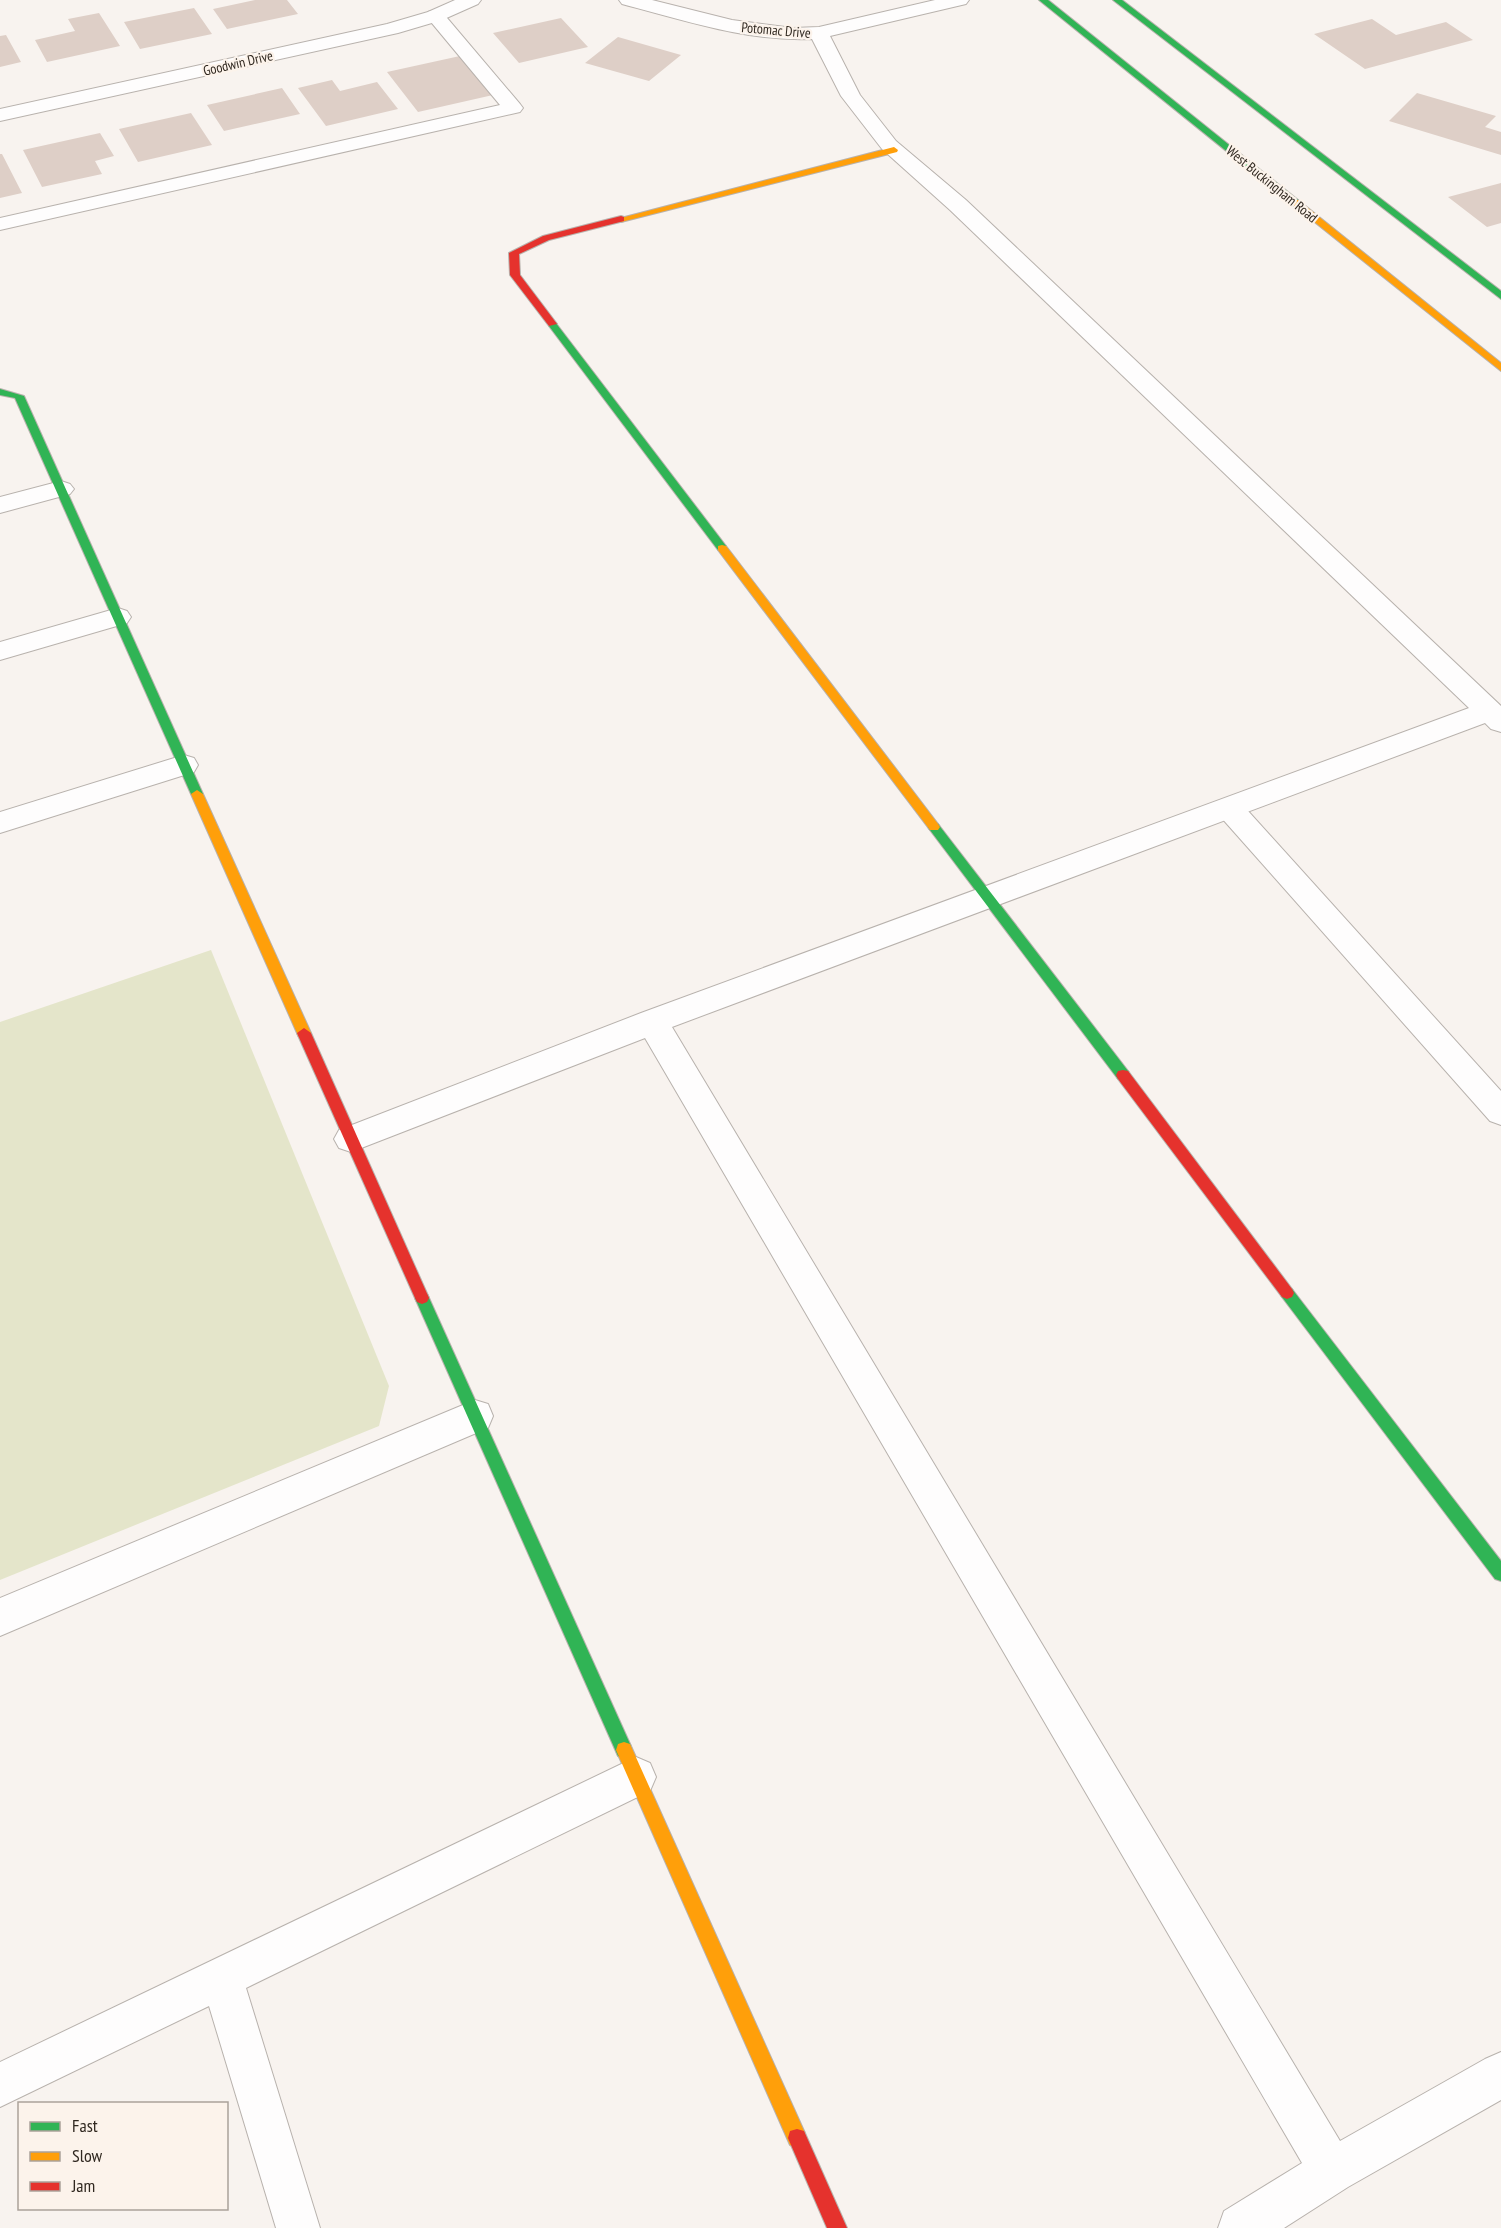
<svg xmlns="http://www.w3.org/2000/svg" width="1501" height="2228" viewBox="0 0 1501 2228" font-family="'PT Sans Narrow',sans-serif">
	<style>
		.green { fill: #e4e5ca }
		.building { fill: #decfc7 }
		.lines { fill: none; stroke-linecap: round; stroke-linejoin: round }
		.lane-casing { stroke: #b8b2ad; stroke-width: 2 }
		.street-casing { stroke: #b8b2ad; stroke-width: 2 }
		.fast-casing { stroke: #b8b2ad; stroke-width: 2 }
		.slow-casing { stroke: #b8b2ad; stroke-width: 2 }
		.jam-casing { stroke: #b8b2ad; stroke-width: 2 }
		.lane { fill: #fefdfd; fill-rule: evenodd }
		.street { fill: #fefdfd; fill-rule: evenodd }
		.fast { fill: #30b455; fill-rule: evenodd }
		.slow { fill: #ff9f0a; fill-rule: evenodd }
		.jam { fill: #e5322d; fill-rule: evenodd }
		.labels { text-anchor: middle; stroke-width: 4.5; stroke-linejoin: round; paint-order: stroke }
		.far-street-label { font-size: 14px; fill: #302820; stroke: #fcf3eb }
	</style>
	<rect width="100%" height="100%" fill="#f8f3ef"/>
	<path class="green" d="M211,950L389,1386L379,1426L0,1580V1022Z"/>
	<path class="building" d="M255,0H287L298,14L227,29L213,9Z
		M194,8L212,34L140,49L124,22Z
		M99,13L120,46L47,62L35,40L75,31L68,19Z
		M561,18L588,47L519,63L493,33Z
		M1372,19L1396,35L1446,22L1473,40L1365,69L1314,34Z
		M6,35L21,62L0,67V36Z
		M618,37L681,55L649,81L585,63Z
		M460,56L493,95L418,112L387,72Z
		M332,80L340,91L377,82L398,109L326,126L298,88Z
		M282,88L300,114L224,131L207,105Z
		M1417,93L1496,116L1485,127L1501,132V155L1389,121Z
		M191,113L212,145L138,162L119,129Z
		M100,133L114,156L95,161L102,174L42,187L23,150Z
		M0,154H2L22,193L0,198Z
		M1501,183V223L1487,227L1448,197Z"/>
	<g class="lines">
		<g class="lane-casing">
			<path id="lane" d="M435,10L442,12L520,104L523,108L520,112L0,230V218L500,105L426,16L428,12Z
				M1229,798L1239,801L1501,1091V1125L1490,1121L1219,815L1215,808L1219,801Z
				M636,1757L650,1763L656,1777L650,1791L246,1988L320,2228H276L209,2006L0,2107V2062Z"/>
		</g>
		<g class="street-casing">
			<path id="street" d="M455,0H481L478,4L442,20L398,33L0,121V109L387,24L428,12Z
				M619,0H652L732,20L793,28L819,27L935,0H969L966,4L830,36L860,95L896,141L966,200L1501,706V732L1491,729L1485,723L672,1027L1340,2141L1485,2059L1501,2052V2100L1348,2187L1284,2228H1218L1224,2211L1302,2163L645,1038L351,1152L339,1148L334,1139L339,1130L641,1013L1469,708L950,210L882,149L841,96L812,39C748,42 684,20 622,4Z
				M61,481L70,484L74,489L70,494L0,513V497Z
				M118,608L127,611L131,617L127,623L0,660V642Z
				M184,755L194,758L198,765L194,772L0,833V812Z
				M475,1400L488,1404L493,1416L488,1428L0,1636V1598Z"/>
		</g>
		<g class="fast-casing">
			<path id="fast" d="M1039,0H1048L1298,200V204H1292Z
				M1113,0H1122L1501,291V299Z
				M549,322H555L726,546V550H718L549,326Z
				M0,389L24,396L203,794L201,797L197,798L191,794L15,398L0,395Z
				M934,823L938,824L1128,1071L1130,1075L1128,1079H1118L930,830L928,827L930,824Z
				M1287,1287L1292,1289L1501,1561V1581L1495,1579L1282,1297L1280,1293L1282,1289Z
				M422,1292L427,1294L429,1298L630,1744L632,1750L630,1756L624,1758L618,1756L415,1298L417,1294Z"/>
		</g>
		<g class="slow-casing">
			<path id="slow" d="M894,147L898,150L897,152L621,222L617,219Z
				M1292,200H1298L1501,363V371L1292,204Z
				M722,545L726,546L938,824L940,827L938,830H930L718,550V546Z
				M197,790L203,794L311,1033L309,1037H299L297,1033L191,794Z
				M624,1742L630,1744L804,2131L806,2138L804,2145L797,2147L790,2145L616,1750L618,1744Z"/>
		</g>
		<g class="jam-casing">
			<path id="jam" d="M621,216L624,217V221L549,240L519,254L520,275L557,324L549,326L510,275L509,253L543,236Z
				M304,1028L311,1033L429,1298L427,1302L422,1304L417,1302L415,1298L297,1033Z
				M1123,1070L1128,1071L1292,1289L1294,1293L1292,1297L1287,1299L1282,1297L1118,1079L1116,1075L1118,1071Z
				M797,2129L804,2131L847,2228H827L788,2138L790,2131Z"/>
		</g>
		<use href="#lane" class="lane"/>
		<use href="#street" class="street"/>
		<use href="#fast" class="fast"/>
		<use href="#slow" class="slow"/>
		<use href="#jam" class="jam"/>
	</g>
	<g class="labels">
		<g class="far-street-label">
			<text transform="translate(776 30) rotate(5)" y="5">Potomac Drive</text>
			<text transform="translate(238 63) rotate(-13)" y="5">Goodwin Drive</text>
			<text transform="translate(1272 184) rotate(39)" y="5">West Buckingham Road</text>
		</g>
	</g>
	<rect x="18" y="2102" width="210" height="108" fill="#fcf3eb" stroke="#aaa29a" stroke-width="1.5"/>
	<rect x="30" y="2122" width="30" height="9" fill="#30b455" stroke="#aaa29a" stroke-width="1.5"/>
	<text x="72" y="2132" font-size="18" fill="#302820">Fast</text>
	<rect x="30" y="2152" width="30" height="9" fill="#ff9f0a" stroke="#aaa29a" stroke-width="1.5"/>
	<text x="72" y="2162" font-size="18" fill="#302820">Slow</text>
	<rect x="30" y="2182" width="30" height="9" fill="#e5322d" stroke="#aaa29a" stroke-width="1.5"/>
	<text x="72" y="2192" font-size="18" fill="#302820">Jam</text>
</svg>
